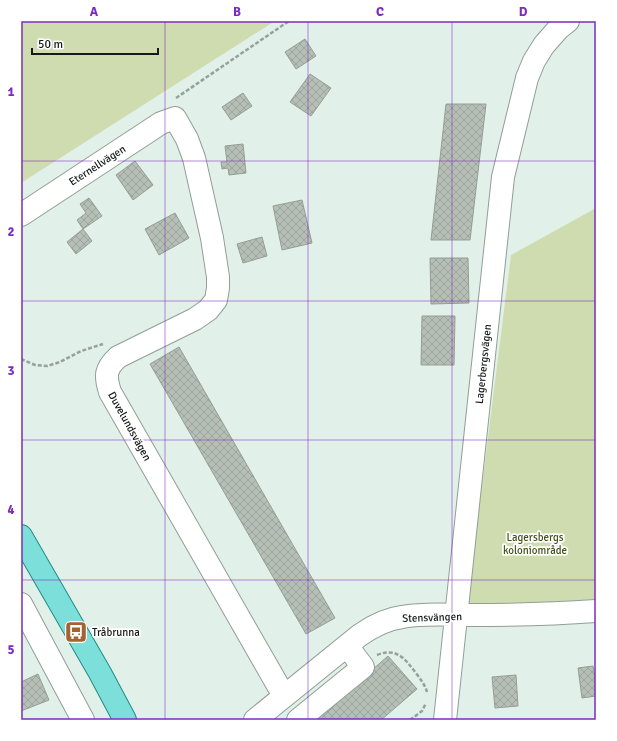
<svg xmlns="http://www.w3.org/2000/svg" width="617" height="741" viewBox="0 0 617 741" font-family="Signika,sans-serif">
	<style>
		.garden { fill: #cedcaf }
		.building { fill: url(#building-cross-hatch); stroke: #949e94 }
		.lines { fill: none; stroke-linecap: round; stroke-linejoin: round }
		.minor-casing { stroke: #919e98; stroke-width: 24 }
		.major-casing { stroke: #218c84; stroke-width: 24 }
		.path { stroke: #97a19c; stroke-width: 2.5; stroke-dasharray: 4 2; stroke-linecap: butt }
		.minor { stroke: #fff; stroke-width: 22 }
		.major { stroke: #7ddfd9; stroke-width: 22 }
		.grid { fill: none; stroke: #7b2cbf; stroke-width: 1; stroke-opacity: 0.55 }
		.labels { text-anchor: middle; stroke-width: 3.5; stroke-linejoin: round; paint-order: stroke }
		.street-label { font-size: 11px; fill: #151a17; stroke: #fff }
		.park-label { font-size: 11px; fill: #445217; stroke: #fff }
		.poi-label { font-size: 11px; fill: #151a17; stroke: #fff; text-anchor: start }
		.neatline { fill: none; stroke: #7b2cbf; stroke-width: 1.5 }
		.grid-label { font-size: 13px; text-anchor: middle; font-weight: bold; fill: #7b2cbf }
	</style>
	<defs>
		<pattern id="building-cross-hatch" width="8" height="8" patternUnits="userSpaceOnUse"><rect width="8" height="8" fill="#b6bfb5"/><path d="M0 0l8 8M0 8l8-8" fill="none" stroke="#9ca49b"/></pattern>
	</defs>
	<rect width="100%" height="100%" fill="#e2f0ea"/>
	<path class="garden" d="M21,21H275L21,183Z
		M596,208V599L527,605L467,604L511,255Z"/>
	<path class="building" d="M305,39L316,56L296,69L285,52Z
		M310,74L331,88L311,116L290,102Z
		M243,93L252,106L231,120L222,107Z
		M446,104H486L470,240H431Z
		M243,144L246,173L229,175L228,168L222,169L221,162H227L225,146Z
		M135,161L153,185L133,200L116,175Z
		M89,198L102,216L83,229L77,220L86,213L80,204Z
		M302,200L312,243L282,250L273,206Z
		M175,213L189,238L159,255L145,229Z
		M83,229L92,241L76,254L67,242Z
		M262,237L267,256L243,263L237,244Z
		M430,258H468L469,303L431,304Z
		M422,316H455L454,365H421Z
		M179,347L335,618L306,634L150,364Z
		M388,656L417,689L381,720H315Z
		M593,666L596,685V696L582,698L578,668Z
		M38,674L49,700L21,711V682Z
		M516,675L518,706L495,708L492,677Z"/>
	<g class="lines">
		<g class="minor-casing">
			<path id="minor" d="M21,215L161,123L175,118L187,139L194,158L212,238L218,277V288L216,300L208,310L195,319L118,357C105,369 105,376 110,392L284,696
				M21,604L83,720
				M255,720L360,635C373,626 386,619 402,617C423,613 447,615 469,615C511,615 554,614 596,611
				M298,720L363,667L347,646
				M445,720L503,177L527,78L534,61L544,45L559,28L568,21"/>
		</g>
		<g class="major-casing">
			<path id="major" d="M21,536L100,673L125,720"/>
		</g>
		<path class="path" d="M176,98L289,21
			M21,359L35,365L47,366L60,362L81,351L103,344
			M377,655C397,647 405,659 416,673C421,680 425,685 427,692
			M410,720L422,711L426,703"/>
		<use href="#minor" class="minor"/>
		<use href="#major" class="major"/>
	</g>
	<path class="grid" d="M165,21V720M308,21V720M452,21V720M21,161H596M21,301H596M21,440H596M21,580H596"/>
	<defs>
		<g id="bus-square" transform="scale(1.15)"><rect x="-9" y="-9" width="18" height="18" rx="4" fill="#a4622f" stroke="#fff"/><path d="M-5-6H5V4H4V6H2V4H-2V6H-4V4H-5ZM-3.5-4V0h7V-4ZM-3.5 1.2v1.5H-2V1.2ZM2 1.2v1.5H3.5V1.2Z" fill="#fff"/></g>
	</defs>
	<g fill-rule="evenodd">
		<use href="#bus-square" x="76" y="632"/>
	</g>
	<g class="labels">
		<g class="street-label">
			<text transform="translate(97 165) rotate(-33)" y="4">Eternellvägen</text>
			<text transform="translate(483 364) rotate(-84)" y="4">Lagerbergsvägen</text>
			<text transform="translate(130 426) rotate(61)" y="4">Duvelundsvägen</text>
			<text transform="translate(432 617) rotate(-2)" y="4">Stensvängen</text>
		</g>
		<g class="park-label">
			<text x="535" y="541">Lagersbergs<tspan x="535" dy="13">koloniområde</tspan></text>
		</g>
		<g class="poi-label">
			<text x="92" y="636">Tråbrunna</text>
		</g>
	</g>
	<rect width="617" height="741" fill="none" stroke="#ffffff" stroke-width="44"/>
	<path d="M32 48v6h126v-6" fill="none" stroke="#151a17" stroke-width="2"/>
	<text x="38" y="48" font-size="12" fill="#151a17" stroke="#ffffff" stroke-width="3" paint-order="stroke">50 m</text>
	<rect x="22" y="22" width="573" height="697" class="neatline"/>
	<g class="grid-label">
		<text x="94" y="16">A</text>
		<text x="237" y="16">B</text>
		<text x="380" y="16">C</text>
		<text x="523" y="16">D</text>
		<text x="11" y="96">1</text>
		<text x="11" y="236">2</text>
		<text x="11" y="375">3</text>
		<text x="11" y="514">4</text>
		<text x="11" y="654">5</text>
	</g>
</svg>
